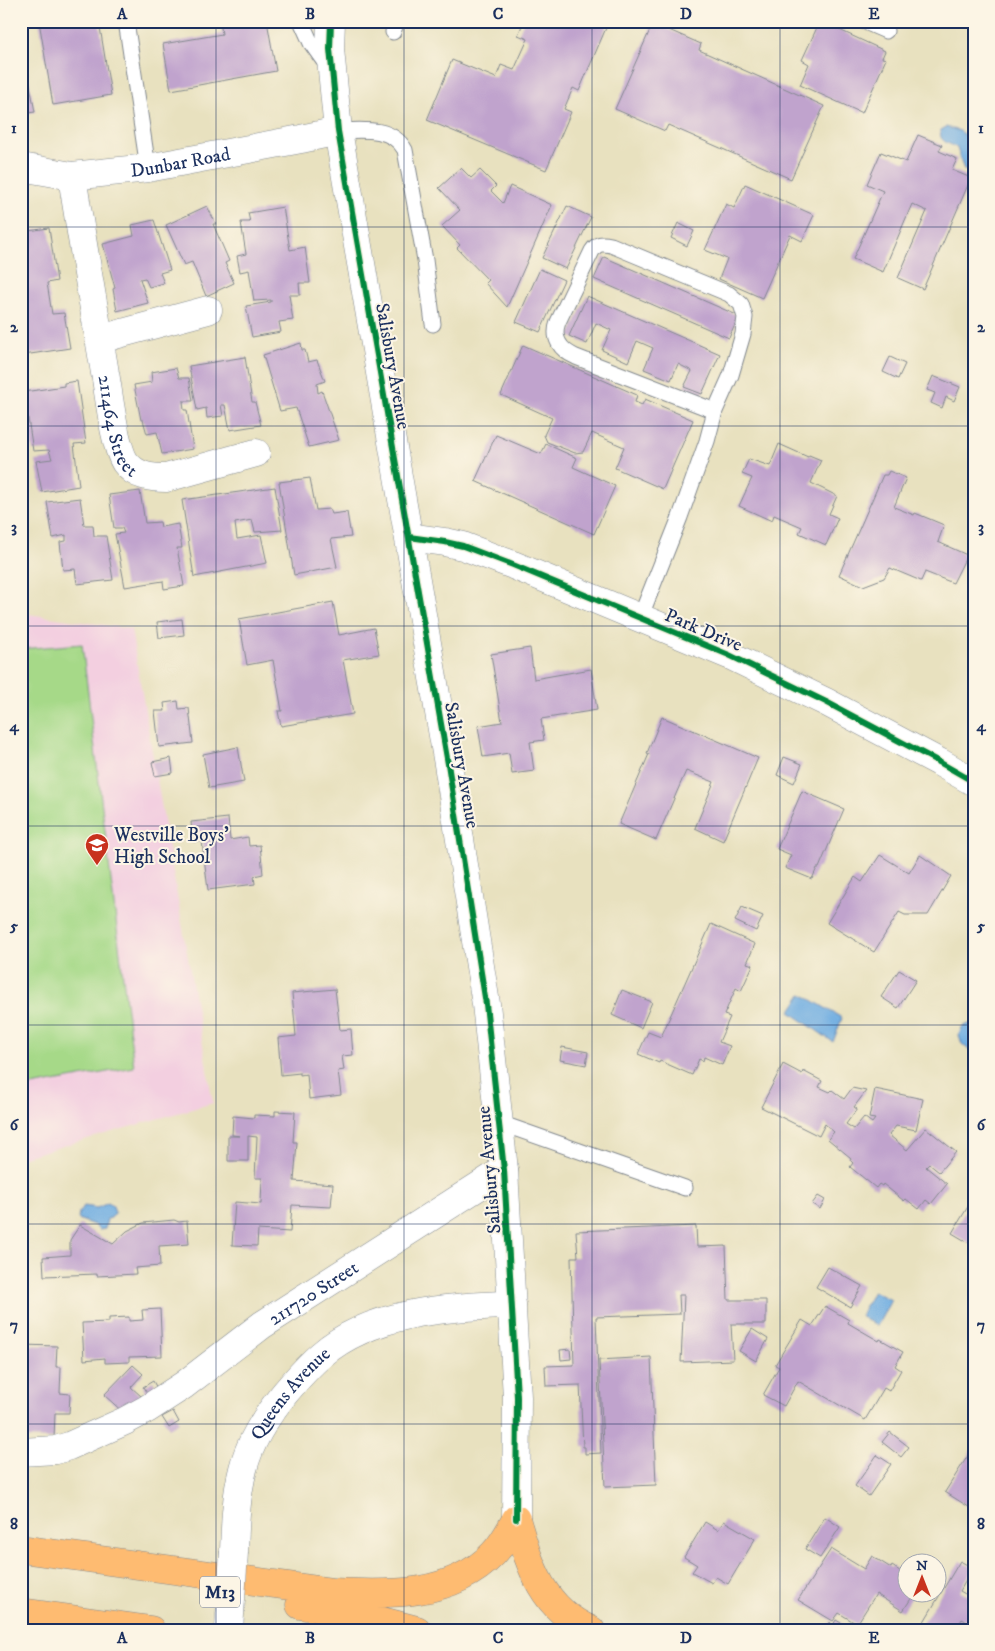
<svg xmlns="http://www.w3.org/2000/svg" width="995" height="1651" viewBox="0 0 995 1651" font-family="'IM FELL DW Pica',serif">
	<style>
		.built { fill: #f3cfe0 }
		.green { fill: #a6d988; stroke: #608473 }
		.water { fill: #6fade1; stroke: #456ea0 }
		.building { fill: #c0a3cd }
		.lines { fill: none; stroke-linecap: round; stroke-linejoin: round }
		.service-casing { stroke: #82888e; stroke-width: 17 }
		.minor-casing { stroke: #82888e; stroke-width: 29 }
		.motorway-casing { stroke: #82888e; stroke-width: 29 }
		.service { stroke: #fff; stroke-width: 15 }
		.minor { stroke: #fff; stroke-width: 28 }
		.motorway { stroke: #febb71; stroke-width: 28 }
		.minor-bridge-casing { stroke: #82888e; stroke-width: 29; stroke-linecap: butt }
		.minor-bridge { stroke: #fff; stroke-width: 28 }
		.cycleway-casing { stroke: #fcf5e5; stroke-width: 9 }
		.cycleway { stroke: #00873e; stroke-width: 6 }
		.grid { fill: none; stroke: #1b2f5e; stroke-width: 1; stroke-opacity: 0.55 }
		.labels { text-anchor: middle; stroke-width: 4; stroke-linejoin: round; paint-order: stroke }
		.shield { fill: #fcf5e5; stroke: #5e6a86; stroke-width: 1 }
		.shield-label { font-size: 18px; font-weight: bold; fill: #1b2f5e }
		.street-label { font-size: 19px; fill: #1b2f5e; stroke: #fcf5e5 }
		.poi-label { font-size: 19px; fill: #1b2f5e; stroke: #fcf5e5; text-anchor: start }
		.neatline { fill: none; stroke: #1b2f5e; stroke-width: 2 }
		.grid-label { font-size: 16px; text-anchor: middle; font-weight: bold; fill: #1b2f5e }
	</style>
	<rect width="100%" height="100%" fill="#fcf5e5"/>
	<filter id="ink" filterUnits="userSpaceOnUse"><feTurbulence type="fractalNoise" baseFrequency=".02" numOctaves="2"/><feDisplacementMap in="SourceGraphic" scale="10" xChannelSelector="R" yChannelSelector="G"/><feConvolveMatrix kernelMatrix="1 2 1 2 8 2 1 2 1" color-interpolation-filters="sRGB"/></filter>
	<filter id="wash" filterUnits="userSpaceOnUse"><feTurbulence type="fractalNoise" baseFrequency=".0096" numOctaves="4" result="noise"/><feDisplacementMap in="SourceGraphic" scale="20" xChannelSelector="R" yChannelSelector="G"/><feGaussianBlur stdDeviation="1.12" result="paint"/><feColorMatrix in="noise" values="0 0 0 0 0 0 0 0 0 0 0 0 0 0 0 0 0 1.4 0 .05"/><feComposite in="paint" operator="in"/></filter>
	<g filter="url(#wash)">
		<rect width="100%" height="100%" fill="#e8e1bf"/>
		<path class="built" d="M21,613L131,629L213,1103L21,1158Z"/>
		<path class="green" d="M82,644L134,1067L21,1088V649Z"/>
		<path class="water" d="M946,127L960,131L974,143V170L972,172L964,170L957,148C948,142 938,142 941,130Z
			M802,994L842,1018L833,1042L790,1012Z
			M969,1024H974V1054L962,1044L959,1035L962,1027Z
			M108,1203L113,1206L115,1213L111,1218L107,1219L105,1229L99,1230L94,1225L78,1219L79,1212L84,1206L97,1208Z
			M873,1291L891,1300L877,1326L860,1316Z"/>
		<g id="blocks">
			<path class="building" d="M39,21H99L111,95L53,105Z
				M220,21H267L276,71L171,90L163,44L222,34Z
				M524,21H609L579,91L573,88L564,109L571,112L546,170L427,120L452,60L496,78L501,65L514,70L528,39L518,35Z
				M820,21L885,51L882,58L886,59L862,113L800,85L809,64L802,60Z
				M653,23L701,44L699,50L824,106L791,179L668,125L665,131L615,109Z
				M21,37L35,112L21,114Z
				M918,135L942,145L939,151L957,159L952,170L971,178L923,289L898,278L927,211L912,204L883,272L853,259L883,191L867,184L881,152L906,162Z
				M461,168L471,178L480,170L496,186L491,191L503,203L510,186L552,205L507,307L485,283L488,280L457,248L460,245L442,226L460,210L439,188Z
				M745,184L814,215L802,241L790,235L762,298L719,279L727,259L705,250L726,204L734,208Z
				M207,206L216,224H213L229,261L225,263L234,283L206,296L192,262L184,265L166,225Z
				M567,206L591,217L566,269L542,258Z
				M283,207L290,250L305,247L310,283H299L300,295H289L293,320L279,322L281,332L252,337L246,306L271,302V300L254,301L249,270L240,272L237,256L246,254L241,222H250L248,213Z
				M154,220L170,270L160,273L164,283L149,287L145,278L140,279L148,303L117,311L113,289L115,288L103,244L134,236L132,225Z
				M678,223L694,231L687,246L671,238Z
				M49,228L57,281L47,283L52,314L64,313L70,348L24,355L21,341V232Z
				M604,257L739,316L729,338L594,279Z
				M540,269L564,280L540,332L516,322Z
				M587,296L720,354L702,394L684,387L692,371L678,364L671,380L644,369L653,348L637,341L628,362L602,350L611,330L596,323L587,344L569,336Z
				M301,343L302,350H305L308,362L317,360L325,381L317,384L318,393L322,391L339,440L309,447L296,408L280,411L263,355Z
				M523,345L637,395L635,402L642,405L645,399L693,420L663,489L615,468L624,447L592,433L583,452L575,453L547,442L544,435L552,418L501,395Z
				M245,357L252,402H255L261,425L230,430L225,405H221L223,416L207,418L206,408L197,410L189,366Z
				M890,357L905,364L898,379L883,372Z
				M176,368L179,378H189L193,401H183L184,410H187L193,449L162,454L157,432L147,434L143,420H141L134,385L152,382L151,372Z
				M933,376L960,387L954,401L946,397L942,408L931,403L935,393L927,390Z
				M77,381L86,443L74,444L79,486L42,492L36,461L52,459L49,450L33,451L24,392L64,386V383Z
				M496,435L541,454L546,444L577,458L573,467L615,486L594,534L475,481Z
				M779,444L808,457L809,455L821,460L811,483L837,496L829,514L838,518L826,545L799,533L802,527L774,515L772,521L739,506L752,478L742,474L749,459L770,466Z
				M889,471L906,478L894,507L914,515L915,513L944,525L938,542L967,555L953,583L925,572L921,581L890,568L884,578L863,586L839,575L883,475H887Z
				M310,478L316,510L330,509L332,514L347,512L351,537L331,539L337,567L294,575L279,482Z
				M275,487L282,530L255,532L252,520L235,523L237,539L261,535L267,563L194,577L182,500Z
				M140,491L145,523L160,522L161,527L178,524L182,548H177L184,586L164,589L163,581L125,587L115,534L124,533L122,528H114L109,495Z
				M80,498L84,525H93L94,536H106L113,580L77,584L75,569L63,570L60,542L66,541V535L53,538L47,502Z
				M333,602L339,635L374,628L379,654L343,660L353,714L281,726L278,711H282L273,660L247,665L239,619Z
				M182,619L184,635L159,638L157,622Z
				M530,648L534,679L591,669L597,710L541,719L544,740L530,742L534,771L512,774L509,753L483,757L478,726L502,722L491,654Z
				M178,701L179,709L189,708L193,743L159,747L155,711H165L164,703Z
				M662,717L758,758L723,841L695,828L714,782L686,771L656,840L619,824L649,754L647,753Z
				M238,747L244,782L209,788L203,754Z
				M784,757L802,764L794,783L777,775Z
				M171,758L173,773L155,776L152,762Z
				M802,791L844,809L819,868H817L812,879L785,868L791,855L777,849Z
				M228,818L230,840L248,837L249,846L260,845L263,874L254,876L255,884L208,890L202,841L193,842L191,822Z
				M880,855L909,873L920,855L951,876L928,915H905L899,912L874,952L827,923L855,877L862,882Z
				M742,907L763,916L756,931L735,921Z
				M711,924L755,944L747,963L753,965L741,991L736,988L724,1015L730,1017L719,1042L730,1046L722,1065L704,1057L703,1061L699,1059L692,1075L660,1061L659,1063L638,1054L648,1032L661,1037Z
				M899,970L916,980L898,1008L881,997Z
				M335,989L340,1030L351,1029L353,1055L342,1056L344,1070L338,1071L341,1095L309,1099L307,1074L300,1075V1073L281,1075L278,1038L296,1036L292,993Z
				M622,990L652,1002L641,1028L612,1015Z
				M562,1047L588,1052L586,1065L560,1060Z
				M783,1064L802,1074L803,1071L822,1081L819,1087L830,1092L832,1090L844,1099L852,1088L866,1091L854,1107L857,1109L846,1124L854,1129L864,1117L872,1123L875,1119L869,1118L875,1089L923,1099L916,1130L896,1126L889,1135L907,1150L926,1128L956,1152L939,1172L929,1164L926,1167L947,1184L931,1204L926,1200L919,1209L906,1199L904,1201L883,1184L882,1186L879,1184L876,1188L850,1167L853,1163L850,1160L851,1158L828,1139L834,1132L825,1124L819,1136L761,1107Z
				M275,1111L295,1112L293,1142H297L294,1181L333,1184L331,1207L292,1205L290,1232L258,1230L257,1246L232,1245L235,1202L261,1204L262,1178H255L257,1137L248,1136V1161H228V1136H240L232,1135L233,1116L254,1118V1115L275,1116Z
				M818,1196L825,1200L820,1209L812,1204Z
				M972,1200L974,1201V1246L952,1233Z
				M174,1220L179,1222L187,1221L189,1244L159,1246L160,1266L135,1268L136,1274L97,1276V1274L44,1276L43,1257L70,1255V1240L80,1225L113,1244L127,1231L143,1223Z
				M696,1226L697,1247L726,1246L728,1300H766V1324H731L733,1360L681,1362L684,1295H679L680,1314L596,1317L601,1453L585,1454V1447H583L580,1385L546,1386L545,1366L574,1365L571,1257H578L576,1231Z
				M828,1267L862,1286L850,1307L816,1287Z
				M825,1306L849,1320L848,1323L879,1341L880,1339L903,1352L895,1366L901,1370L889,1391L884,1388L865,1420L798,1381L784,1406L763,1395L779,1367L775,1365L802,1320L812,1326Z
				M160,1309L162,1356L129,1357V1362L105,1363V1358L84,1360L82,1323L109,1322V1318L129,1317V1321L143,1320L142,1310Z
				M752,1329L768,1339L756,1361L739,1351Z
				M21,1345L57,1346L56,1367H61L60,1393L70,1394L69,1413H55L54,1439L21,1438Z
				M570,1349L571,1359L561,1360L560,1350Z
				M651,1357L656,1485L605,1487L599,1360Z
				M133,1365L143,1374L131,1387L141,1396L124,1413L104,1395Z
				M153,1381L159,1392L150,1398L143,1387Z
				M173,1411L179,1422L169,1428L162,1417Z
				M890,1432L909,1447L901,1457L882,1442Z
				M974,1446V1506L972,1509L945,1492Z
				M877,1455L891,1464L869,1496L855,1486Z
				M825,1517L840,1527L820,1558L805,1549Z
				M724,1521L755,1539L728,1584L716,1577L712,1583L692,1572L697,1565L684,1557L705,1522L718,1530Z
				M831,1549L864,1569L872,1556L891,1568L892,1566L903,1573L908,1564V1594H914L903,1611L876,1594L857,1624L839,1613L833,1621L798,1600Z
				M960,1561L973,1568L960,1591L972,1598L974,1595V1626L962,1619L956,1630H919Z
				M836,1620L853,1630H826L830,1622L833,1625Z"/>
		</g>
	</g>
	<g filter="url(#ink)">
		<use href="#blocks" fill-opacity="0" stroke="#82888e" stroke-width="1"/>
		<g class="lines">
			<g class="service-casing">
				<path id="service" d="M126,21L148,168
					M301,21L311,43L328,67
					M863,21L886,31
					M393,32L397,21
					M338,131C362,130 392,126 405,150L425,260L433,324
					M640,618L680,517L707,441L715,411L731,375L743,334L745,317L741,304L729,294L611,245C602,243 597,243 592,251L558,322C552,338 560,350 576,357L715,411
					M500,1123L685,1188"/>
			</g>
			<g class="minor-casing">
				<g id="minor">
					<path d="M331,21L330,49L338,131L448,764L486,1004L504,1170L517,1397L516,1519"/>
					<path id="s1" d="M21,167L72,176L148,168L301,139L338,131"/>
					<path id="s2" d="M72,176C82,242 94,307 105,373C109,394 114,445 125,462C135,476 151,478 166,478L256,453"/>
					<path d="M100,339L208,310"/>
					<path d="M409,537L445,542L463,546L513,565L729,655L826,702L939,762L974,782"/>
					<path id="s3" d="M21,1452L56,1450L69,1446L125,1421L147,1409L184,1385L262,1325L504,1170"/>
					<path id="s4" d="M234,1552C235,1524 236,1496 243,1469C250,1441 266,1416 285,1393C296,1380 308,1366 321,1355C370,1312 450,1306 512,1305"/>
				</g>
			</g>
			<g class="motorway-casing">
				<path id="motorway" d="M516,1519C530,1566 542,1609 591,1630
					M21,1549L333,1592C388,1595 452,1597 493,1554C503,1544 509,1532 516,1519
					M300,1605L367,1617L417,1630
					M21,1612L151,1630"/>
			</g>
			<use href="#service" class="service"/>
			<use href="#minor" class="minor"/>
			<use href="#motorway" class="motorway"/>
			<g class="minor-bridge-casing">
				<path id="minor-bridge" d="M229,1630L234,1552"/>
			</g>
			<use href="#minor-bridge" class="minor-bridge"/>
			<g class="cycleway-casing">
				<path id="cycleway" d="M331,21L330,49L338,131L448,764L486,1004L504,1170L517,1397L516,1519
					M409,537L445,542L463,546L513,565L729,655L826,702L939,762L974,782"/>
			</g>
			<use href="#cycleway" class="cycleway"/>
		</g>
	</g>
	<path class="grid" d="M216,21V1630M404,21V1630M592,21V1630M780,21V1630M21,227H974M21,426H974M21,626H974M21,826H974M21,1025H974M21,1224H974M21,1424H974"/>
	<defs>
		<g id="school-pin" transform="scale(1.25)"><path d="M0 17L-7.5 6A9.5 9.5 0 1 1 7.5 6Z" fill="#c8321e" stroke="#fcf5e5"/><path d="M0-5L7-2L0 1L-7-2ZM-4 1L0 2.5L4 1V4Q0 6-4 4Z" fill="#fff"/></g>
	</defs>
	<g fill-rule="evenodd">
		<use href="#school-pin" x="97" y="845"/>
	</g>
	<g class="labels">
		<rect class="shield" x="200" y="1576.5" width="40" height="31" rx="4"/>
		<g class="shield-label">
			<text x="220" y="1598">M13</text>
		</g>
		<g class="street-label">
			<text dy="7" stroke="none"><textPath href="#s1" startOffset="161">Dunbar Road</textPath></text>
			<text transform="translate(394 366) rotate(80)" y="7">Salisbury Avenue</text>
			<text dy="7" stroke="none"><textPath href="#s2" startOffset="254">211464 Street</textPath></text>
			<text transform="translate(704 629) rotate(23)" y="7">Park Drive</text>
			<text transform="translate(463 765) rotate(80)" y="7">Salisbury Avenue</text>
			<text transform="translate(488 1170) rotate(-95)" y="7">Salisbury Avenue</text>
			<text dy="7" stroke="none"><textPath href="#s3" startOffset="338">211720 Street</textPath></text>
			<text dy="7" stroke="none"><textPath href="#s4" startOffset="174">Queens Avenue</textPath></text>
		</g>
		<g class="poi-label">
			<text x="114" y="841">Westville Boys'<tspan x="114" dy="22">High School</tspan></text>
		</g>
	</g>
	<rect width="995" height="1651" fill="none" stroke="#fcf5e5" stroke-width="55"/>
	<g transform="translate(922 1578)"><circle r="24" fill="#fcf5e5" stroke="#a2a6af"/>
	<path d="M0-4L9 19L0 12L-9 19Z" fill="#c8321e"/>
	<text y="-8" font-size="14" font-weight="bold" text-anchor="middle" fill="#1b2f5e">N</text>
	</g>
	<rect x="28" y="28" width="940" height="1596" class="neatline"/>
	<g class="grid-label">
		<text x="122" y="19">A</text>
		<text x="310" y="19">B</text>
		<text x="498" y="19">C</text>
		<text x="686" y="19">D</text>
		<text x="874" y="19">E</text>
		<text x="14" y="133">1</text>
		<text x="981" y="133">1</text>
		<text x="14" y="332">2</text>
		<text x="981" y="332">2</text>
		<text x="14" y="532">3</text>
		<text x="981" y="532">3</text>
		<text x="14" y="731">4</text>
		<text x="981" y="731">4</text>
		<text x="14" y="931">5</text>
		<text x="981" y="931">5</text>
		<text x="14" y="1130">6</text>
		<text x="981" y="1130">6</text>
		<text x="14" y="1330">7</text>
		<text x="981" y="1330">7</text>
		<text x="14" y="1529">8</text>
		<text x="981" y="1529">8</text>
		<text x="122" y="1643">A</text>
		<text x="310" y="1643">B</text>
		<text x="498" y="1643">C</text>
		<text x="686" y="1643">D</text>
		<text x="874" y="1643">E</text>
	</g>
</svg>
